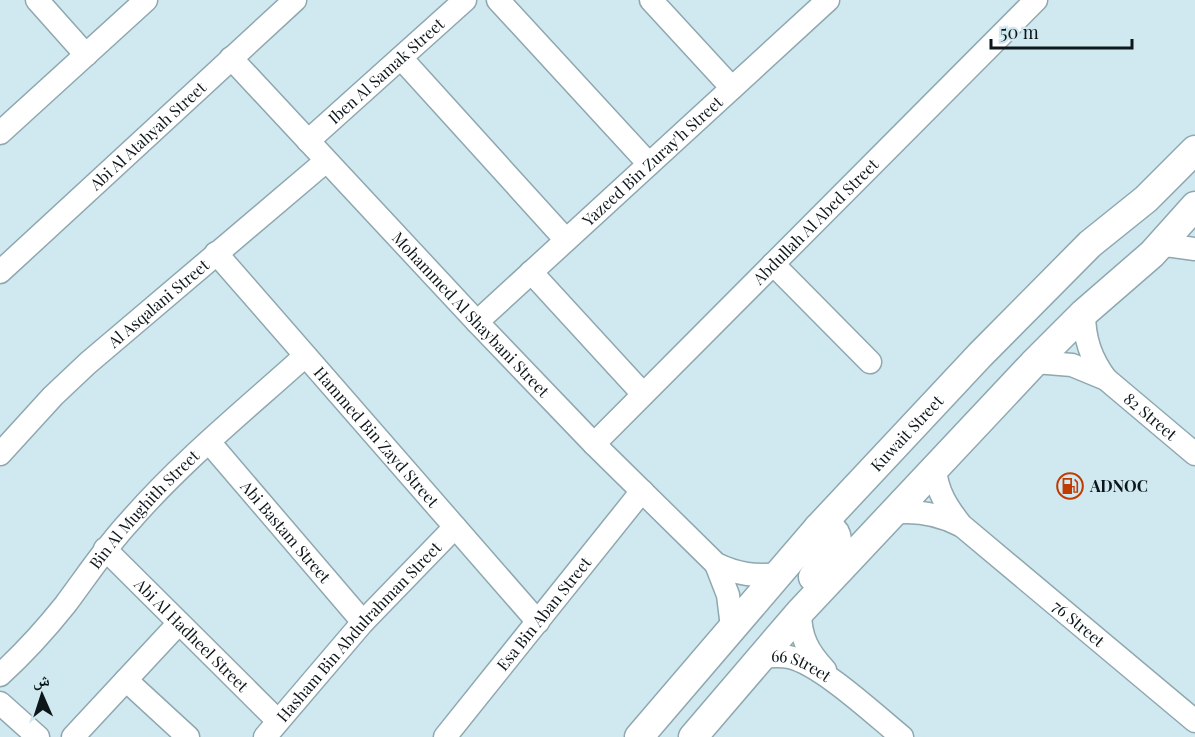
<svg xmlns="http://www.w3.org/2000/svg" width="1195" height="737" viewBox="0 0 1195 737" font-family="'Playfair Display','Noto Naskh Arabic',serif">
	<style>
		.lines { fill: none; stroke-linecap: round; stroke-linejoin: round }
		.minor-casing { stroke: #8fa7ae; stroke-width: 25 }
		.major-casing { stroke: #8fa7ae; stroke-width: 31 }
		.minor { stroke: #fff; stroke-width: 22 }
		.major { stroke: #fff; stroke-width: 28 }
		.labels { text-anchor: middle; stroke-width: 4.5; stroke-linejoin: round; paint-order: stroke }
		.street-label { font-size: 16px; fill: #0d1619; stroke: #d0e9f1 }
		.poi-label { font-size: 16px; font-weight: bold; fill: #0d1619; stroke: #d0e9f1; text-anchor: start }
	</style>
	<rect width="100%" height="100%" fill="#d0e9f1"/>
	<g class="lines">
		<g class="minor-casing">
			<g id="minor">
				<path d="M37,0L86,55"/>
				<path d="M498,0L649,164"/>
				<path d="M651,0L732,88"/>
				<path id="s1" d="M231,58L477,322L594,444L716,564C737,574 755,577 779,574"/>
				<path d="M401,58L566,240"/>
				<path d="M0,133L146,0"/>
				<path id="s2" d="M308,141L465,0"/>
				<path id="s3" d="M216,253L538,622"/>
				<path d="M1152,254L1166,245L1195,249"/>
				<path d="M773,264L870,362"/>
				<path id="s4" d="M0,272L295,0"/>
				<path d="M531,272L643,394"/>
				<path d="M1084,313C1084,339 1091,359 1106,379"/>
				<path id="s5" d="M477,322L828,0"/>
				<path id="s6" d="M1035,362L1072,365L1106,379L1195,454"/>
				<path id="s7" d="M209,442L363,622"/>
				<path id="s8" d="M594,444L1036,0"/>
				<path id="s9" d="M0,454L53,396L88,363L326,161"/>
				<path id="s10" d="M935,469C937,492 947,507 961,525L1195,721"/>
				<path d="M893,513C917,510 938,514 960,525"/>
				<path id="s11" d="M105,549L278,721"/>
				<path d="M716,564L728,595L732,627"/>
				<path d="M800,612C800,637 808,652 825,670"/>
				<path id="s12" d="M761,657C770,656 779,655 789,657C821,664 875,715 902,737"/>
				<path id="s13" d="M0,675C23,654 45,630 65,605C86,577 105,548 129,522C182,461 245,410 305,356"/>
				<path d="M126,680L188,737"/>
				<path d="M0,703L38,737"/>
				<path d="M73,737L179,623"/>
				<path id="s14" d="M265,737L363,622L455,527"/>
				<path id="s15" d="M445,737L642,491"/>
			</g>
		</g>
		<g class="major-casing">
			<g id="major">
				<path d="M813,577L837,540C836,529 829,527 818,528"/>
				<path id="s16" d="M639,737L818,528L980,355L1090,244L1146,199L1195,150"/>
				<path d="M693,737L800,612L1033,364L1084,313L1152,254L1195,206"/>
			</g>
		</g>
		<use href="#minor" class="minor"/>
		<use href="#major" class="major"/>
	</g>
	<defs>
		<g id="fuel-ring" transform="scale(1.35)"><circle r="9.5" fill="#d0e9f1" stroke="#c13a00" stroke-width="1.5"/><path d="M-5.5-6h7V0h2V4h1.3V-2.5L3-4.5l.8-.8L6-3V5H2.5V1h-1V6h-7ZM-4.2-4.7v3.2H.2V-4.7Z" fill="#c13a00"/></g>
	</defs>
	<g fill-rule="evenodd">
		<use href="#fuel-ring" x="1070" y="486"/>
	</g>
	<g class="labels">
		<g class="street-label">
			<text dy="6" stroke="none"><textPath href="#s2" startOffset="105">Iben Al Samak Street</textPath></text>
			<text dy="6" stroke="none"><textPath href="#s4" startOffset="201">Abi Al Atahyah Street</textPath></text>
			<text dy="6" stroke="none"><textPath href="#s5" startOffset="238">Yazeed Bin Zuray'h Street</textPath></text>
			<text dy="6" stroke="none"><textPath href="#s8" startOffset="314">Abdullah Al Abed Street</textPath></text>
			<text dy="6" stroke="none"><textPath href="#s9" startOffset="219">Al Asqalani Street</textPath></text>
			<text dy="6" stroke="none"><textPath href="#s1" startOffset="351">Mohammed Al Shaybani Street</textPath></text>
			<text dy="6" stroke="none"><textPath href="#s6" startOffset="132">82 Street</textPath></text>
			<text dy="6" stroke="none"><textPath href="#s16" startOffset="405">Kuwait Street</textPath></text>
			<text dy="6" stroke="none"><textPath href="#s3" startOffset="244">Hammed Bin Zayd Street</textPath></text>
			<text dy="6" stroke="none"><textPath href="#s13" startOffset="220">Bin Al Mughith Street</textPath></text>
			<text dy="6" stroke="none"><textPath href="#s7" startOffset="118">Abi Bastam Street</textPath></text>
			<text dy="6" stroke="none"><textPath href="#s15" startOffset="158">Esa Bin Aban Street</textPath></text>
			<text dy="6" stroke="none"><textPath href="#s10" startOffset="216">76 Street</textPath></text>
			<text dy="6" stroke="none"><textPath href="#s14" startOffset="141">Hasham Bin Abdulrahman Street</textPath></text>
			<text dy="6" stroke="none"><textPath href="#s11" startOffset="122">Abi Al Hadheel Street</textPath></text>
			<text dy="6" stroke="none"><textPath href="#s12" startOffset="42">66 Street</textPath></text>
		</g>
		<g class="poi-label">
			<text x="1090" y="492">ADNOC</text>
		</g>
	</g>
	<g transform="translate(42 695) rotate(357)" stroke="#d0e9f1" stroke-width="4.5" paint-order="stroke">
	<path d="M0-4.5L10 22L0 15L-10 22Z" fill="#0d1619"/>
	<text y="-9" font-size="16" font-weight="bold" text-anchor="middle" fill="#0d1619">ش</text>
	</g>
	<path d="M991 39v9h141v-9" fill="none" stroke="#0d1619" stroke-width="3"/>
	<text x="1000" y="39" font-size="18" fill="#0d1619" stroke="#d0e9f1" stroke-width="4.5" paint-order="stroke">50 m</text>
</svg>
